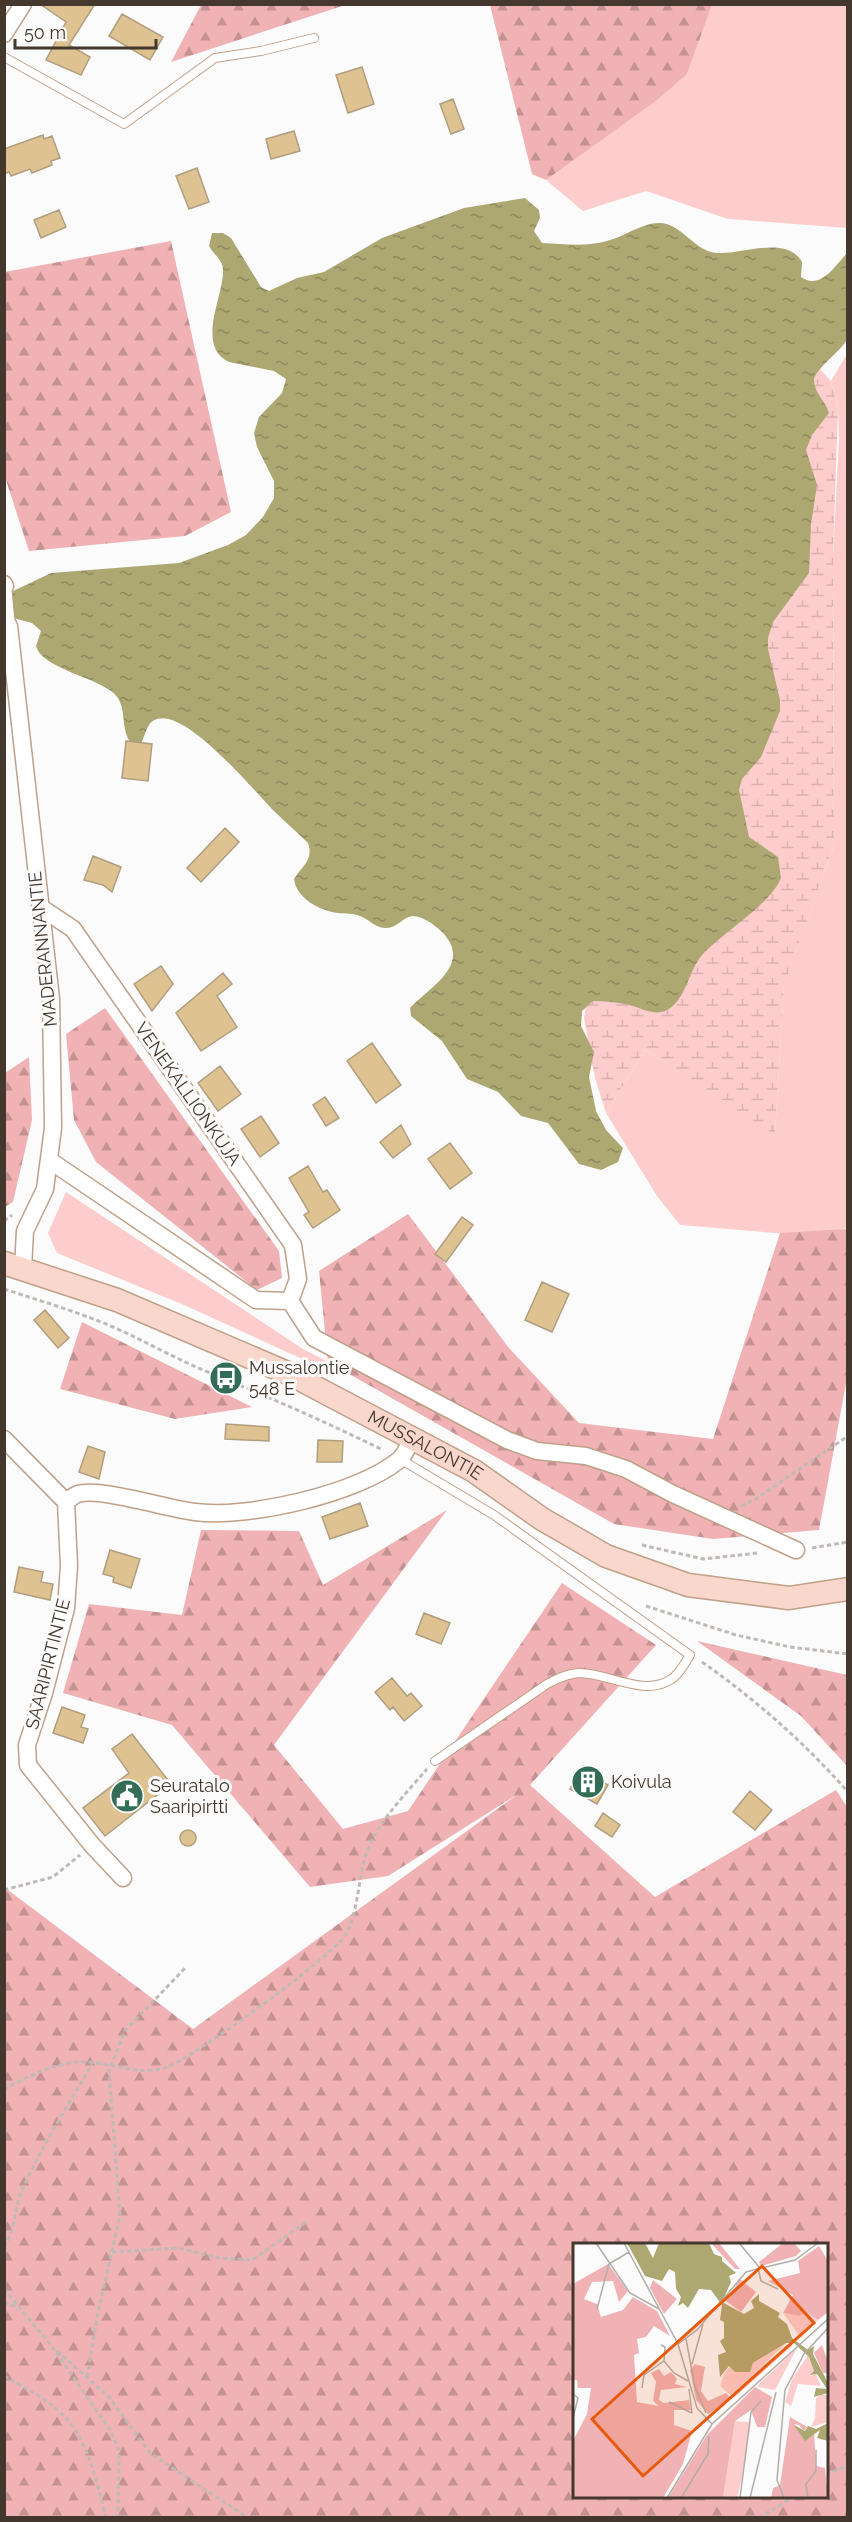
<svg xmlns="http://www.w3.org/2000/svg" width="852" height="2522" viewBox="0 0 852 2522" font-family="Raleway,sans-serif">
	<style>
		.green { fill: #fdcdcd }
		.forest { fill: url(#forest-firs); fill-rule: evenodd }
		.wetland { fill: url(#wetland-marsh) }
		.water { fill: url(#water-ripples) }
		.building { fill: #dec291; stroke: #b19e7e; stroke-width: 1.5 }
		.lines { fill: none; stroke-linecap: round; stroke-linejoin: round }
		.service-casing { stroke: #bfa088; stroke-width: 10 }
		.pedestrian-casing { stroke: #bfa088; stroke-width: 14 }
		.minor-casing { stroke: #bfa088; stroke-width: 19 }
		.secondary-casing { stroke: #bfa088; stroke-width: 25 }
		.path { stroke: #bfbab7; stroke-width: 3; stroke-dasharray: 4.5 3; stroke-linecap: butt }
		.service { stroke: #fff; stroke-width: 8 }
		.pedestrian { stroke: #fff; stroke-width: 12 }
		.minor { stroke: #fff; stroke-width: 16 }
		.secondary { stroke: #f9d7cd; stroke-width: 22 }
		.labels { text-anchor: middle; stroke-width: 6; stroke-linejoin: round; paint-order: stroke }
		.street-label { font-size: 18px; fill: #44372d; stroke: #fbfbfb }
		.poi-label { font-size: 18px; fill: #44372d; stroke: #fbfbfb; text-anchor: start }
		.inset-road { fill: none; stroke: #b2ada9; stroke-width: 1.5 }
		.view { fill: #e8590c; fill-opacity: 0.15; stroke: #e8590c; stroke-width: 3 }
		.inset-edge { fill: none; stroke: #44372d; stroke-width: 3 }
	</style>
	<defs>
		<pattern id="forest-firs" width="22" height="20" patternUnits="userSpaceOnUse" patternTransform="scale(1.5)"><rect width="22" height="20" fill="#f0b2b4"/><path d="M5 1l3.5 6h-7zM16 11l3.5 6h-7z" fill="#c49293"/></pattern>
		<pattern id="wetland-marsh" width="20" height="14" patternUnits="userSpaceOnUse" patternTransform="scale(1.5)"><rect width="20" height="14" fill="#fdcdcd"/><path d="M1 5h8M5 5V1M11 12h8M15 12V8" fill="none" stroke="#dab1b0"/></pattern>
		<pattern id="water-ripples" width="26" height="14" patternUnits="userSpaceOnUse" patternTransform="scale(1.5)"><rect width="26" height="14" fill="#ada772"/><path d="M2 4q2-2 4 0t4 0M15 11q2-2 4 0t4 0" fill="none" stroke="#8e895e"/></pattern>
	</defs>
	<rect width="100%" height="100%" fill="#fbfbfb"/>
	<path class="green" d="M712,5H847V228L728,219L646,191L583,211L546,180L687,74Z
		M847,354V1228L811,1236L680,1225L657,1196L606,1113L645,1050L775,1134L784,984L834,845L833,557L839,440L838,408L831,381Z
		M66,1192L303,1349L328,1362L322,1368L184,1305L57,1253L48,1233Z"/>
	<path class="forest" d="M201,5V4L345,5L171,62Z
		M490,5V4L712,5L687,74L657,100L546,180L532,174Z
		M171,241L231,512L185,536L29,551L5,477V272Z
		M105,1008L279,1251L282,1278L257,1290L96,1162L74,1120L66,1034Z
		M29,1057L32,1120L13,1202L5,1207V1073Z
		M408,1214L509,1348L579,1423L713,1439L780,1233L847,1229V1378L819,1530L713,1539L614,1524L328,1362L319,1271Z
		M82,1322L252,1407L175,1419L60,1389Z
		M447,1510L274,1745L343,1829L408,1811L562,1583L656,1645L530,1785L655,1897L836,1790L847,1807V2517H5L4,1887L193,2029L518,1794L388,1876L310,1887L172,1725L63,1693L89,1604L182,1615L201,1530L299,1531L323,1585ZM574,2244H826V2496H574Z
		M697,1641L847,1675V1766L801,1716Z"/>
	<path class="wetland" d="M810,358L831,381L838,408L833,557L834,845L784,985L775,1135L645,1050L606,1113L595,1078L584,1018L592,970L722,890Z"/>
	<path class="water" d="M525,198L539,210L540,218L534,231L542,243C564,244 586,247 607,241C624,237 641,223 659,223C683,223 694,253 719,253C743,254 787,235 802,262L801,277C820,291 836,265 847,253C847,268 851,331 846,341C839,353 814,370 814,380C814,393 826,401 829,413L812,435L806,450L817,485L811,524L809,573L773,622L768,638V649L780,700V711L761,757L742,779L739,790L749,837L778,857L781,878C771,904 722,933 702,955C688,971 686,1002 665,1011C651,1016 638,1006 625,1004C615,1002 603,1001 593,1001L582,1011L581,1026L594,1052L589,1077L596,1111L606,1130L623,1148L618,1162L601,1170L579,1164L548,1123L521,1116L498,1092L467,1079L442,1041L411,1016L410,1008C428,988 475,964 441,931C435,925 422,916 413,916C402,917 397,929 385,928C375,928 369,919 360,916C354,913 345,914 338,913C320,911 296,898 294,879C302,866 314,860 308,843C297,832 285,822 274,811C254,791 187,709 157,719C146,722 146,736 140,745L130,742C119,725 129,704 111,691C93,677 41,667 36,646L41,631L32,623L13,618L9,593L51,573L179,563L228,545L246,535L263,517L274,498V481L257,447L254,433L259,417L282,393L286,379L274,371L229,362C195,346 224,296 223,270C223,260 214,255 209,246L212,233H223L231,238L261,287L269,291L297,278L324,272L382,238L464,208Z"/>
	<path class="building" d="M40,4H95L69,45L90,57L81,75L46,60L66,22Z
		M122,14L163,37L150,60L109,36Z
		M362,67L374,104L348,113L336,75Z
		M453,99L464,129L451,134L440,104Z
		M294,131L300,151L271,159L266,139Z
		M43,135L44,139L52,136L60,158L51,161L52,165L32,173L30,169L11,176L9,172L4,174V149Z
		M197,168L209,202L189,209L176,176Z
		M59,210L66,227L41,238L34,220Z
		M126,741L152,744L148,781L122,778Z
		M225,828L239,842L201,882L187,868Z
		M93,856L121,867L112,892L103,885L84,880Z
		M161,966L173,984L152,1011L134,984Z
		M223,973L232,984L217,996L237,1027L201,1051L176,1013Z
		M372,1043L401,1085L376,1103L347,1061Z
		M220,1066L241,1094L218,1111L198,1083Z
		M325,1097L339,1118L326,1126L313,1105Z
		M261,1116L279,1143L260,1157L241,1129Z
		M401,1125L411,1144L393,1158L380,1142Z
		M450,1143L472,1173L450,1189L428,1159Z
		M308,1166L323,1192L327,1190L340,1210L313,1228L304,1215L309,1212L289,1178Z
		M462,1217L473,1225L446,1262L435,1254Z
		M542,1282L569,1294L552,1332L525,1320Z
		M45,1310L69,1338L58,1348L34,1320Z
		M226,1424L269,1427V1441L225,1439Z
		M318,1440L343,1441L342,1462H317Z
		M88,1446L105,1452L99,1479L79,1472Z
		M360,1503L368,1526L330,1539L322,1517Z
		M110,1550L140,1559L131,1588L113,1582L114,1577L103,1574Z
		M19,1567L43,1572L41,1582L53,1584L50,1600L14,1592Z
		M424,1613L450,1623L441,1644L416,1634Z
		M392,1678L407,1696L411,1693L422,1706L404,1721L393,1707L390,1710L375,1692Z
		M62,1707L85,1715L81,1727L88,1729L83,1743L53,1733Z
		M132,1734L171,1784L105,1836L83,1808L129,1773L112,1749Z
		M583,1766L600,1775L598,1779L608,1785L597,1804L570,1789Z
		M750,1791L772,1810L755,1830L733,1812Z
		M603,1813L620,1825L612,1837L595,1826Z
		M180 1838a8 8 0 1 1 16 0a8 8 0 1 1-16 0Z"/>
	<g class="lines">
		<g class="service-casing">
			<path id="service" d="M4,57L124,124L215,58L261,51L314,38
				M400,1459L494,1515L690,1655C685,1663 679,1675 670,1680C643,1697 606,1672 578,1673C566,1674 557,1679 547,1684L435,1761"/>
		</g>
		<g class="pedestrian-casing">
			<path id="pedestrian" d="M5,586L9,626"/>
		</g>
		<g class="minor-casing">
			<path id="minor" d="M4,34L23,4
				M4,584L5,586
				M9,626L51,999L53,1128L45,1189L25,1231L23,1268
				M40,907L73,929L293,1245L298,1279L290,1301
				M49,1160L256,1300L290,1301
				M290,1301L314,1338L507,1440L537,1451L586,1456L626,1469L673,1494L796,1550
				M4,1439L66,1502
				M123,1878L92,1845L28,1765L27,1745L44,1693L66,1608L69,1566L66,1502C70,1499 74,1495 78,1494C100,1487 168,1509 195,1512C246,1519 358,1494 399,1460C405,1455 409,1444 413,1437"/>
		</g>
		<g class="secondary-casing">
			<g id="secondary">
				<path id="s1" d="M4,1263L117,1300L292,1375L474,1471L542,1519L606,1556L688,1585L789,1598L848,1589"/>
			</g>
		</g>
		<path class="path" d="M4,1221L12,1215
			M4,1289C41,1301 78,1312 113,1327C143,1340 172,1357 203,1370C264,1395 324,1421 383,1450
			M741,1506L754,1500L848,1436
			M848,1513V1524
			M642,1545L703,1559L758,1553
			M812,1548L848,1542
			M646,1606L736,1635L790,1647L848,1654
			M702,1662C756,1700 804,1742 848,1792
			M4,1890L53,1877L80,1855
			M4,2089C26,2078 52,2064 77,2062C108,2060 138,2078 167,2067C194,2057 334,1956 346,1934C361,1906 357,1870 371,1842C384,1816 408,1791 427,1769
			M4,2247C16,2229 14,2209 22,2190C42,2146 68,2105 92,2064
			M112,2252L179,2248L219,2258L252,2260L308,2221
			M4,2289L51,2345L110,2430L119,2450L118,2518
			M4,2302L18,2308
			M57,2351L109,2397L150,2453L248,2518
			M4,2376C23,2387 44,2397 60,2412C89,2438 96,2481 106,2518
			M87,2377L98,2313L120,2215L109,2071L125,2031L186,1967
			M826,2474L848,2466
			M759,2518L795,2496"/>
		<use href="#service" class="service"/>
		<use href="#pedestrian" class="pedestrian"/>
		<use href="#minor" class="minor"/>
		<use href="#secondary" class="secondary"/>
	</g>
	<defs>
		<g id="bus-disc" transform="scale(1.725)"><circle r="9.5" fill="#336d57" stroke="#fbfbfb"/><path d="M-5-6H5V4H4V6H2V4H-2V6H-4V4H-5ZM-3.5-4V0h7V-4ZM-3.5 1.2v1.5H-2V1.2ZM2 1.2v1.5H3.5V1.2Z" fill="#fff"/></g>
		<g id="building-disc" transform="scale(1.725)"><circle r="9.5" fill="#336d57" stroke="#fbfbfb"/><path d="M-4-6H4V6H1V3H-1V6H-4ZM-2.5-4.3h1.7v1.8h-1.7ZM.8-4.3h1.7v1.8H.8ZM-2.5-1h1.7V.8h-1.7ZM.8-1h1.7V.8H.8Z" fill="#fff"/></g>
		<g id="civic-disc" transform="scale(1.725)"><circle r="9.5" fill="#336d57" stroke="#fbfbfb"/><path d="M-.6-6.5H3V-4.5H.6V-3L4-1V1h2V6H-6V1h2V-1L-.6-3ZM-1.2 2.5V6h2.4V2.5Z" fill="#fff"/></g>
	</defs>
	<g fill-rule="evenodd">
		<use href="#bus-disc" x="226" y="1378"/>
		<use href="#building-disc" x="588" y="1782"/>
		<use href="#civic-disc" x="127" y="1796"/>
	</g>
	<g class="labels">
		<g class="street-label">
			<text transform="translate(43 949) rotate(-96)" y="6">MADERANNANTIE</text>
			<text transform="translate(188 1094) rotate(55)" y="6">VENEKALLIONKUJA</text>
			<text dy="6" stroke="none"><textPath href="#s1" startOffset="460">MUSSALONTIE</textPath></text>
			<text transform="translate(48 1664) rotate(-76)" y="6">SAARIPIRTINTIE</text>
		</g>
		<g class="poi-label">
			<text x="249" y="1374">Mussalontie<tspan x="249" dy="21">548 E</tspan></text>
			<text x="611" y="1788">Koivula</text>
			<text x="150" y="1792">Seuratalo<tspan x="150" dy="21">Saaripirtti</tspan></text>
		</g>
	</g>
	<g transform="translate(573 2243)">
		<rect width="255" height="255" fill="#fbfbfb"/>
		<path d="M210,70L225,73L235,70L245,77L228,95ZM214,102H220L161,155L147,143L151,131L157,130L160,143L182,130ZM224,105L202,147L185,144V142ZM235,112L241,128L237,133L243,131L248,143L225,141L218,163L212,159L219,136ZM162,178L178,179L172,222L164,255H150Z" fill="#fdcdcd"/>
		<path d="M138,0H146L167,26H162ZM210,0H221L228,8L223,13L188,23L186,19ZM246,3L255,18V69L245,77L235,70L226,73L210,70L220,52L195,38L227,30L225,18ZM35,21L55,48L46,59L40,38L19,39L11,56L24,61L28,74L50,67L60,54L84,68L97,93L81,83L73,94L64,96L66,110L61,112L64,159L86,163L80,158L83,139L78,130L86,126L91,133L98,129L104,136L102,141L114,144L88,147L86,157L91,160L116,157L118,167H101V182L119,188L110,221L90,255H0V198L14,171L18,145H5L4,137H0V41ZM167,36L183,49L168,69L153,58ZM80,37L104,56L91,71L77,45ZM249,102L255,119V130H250L241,110ZM122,121L132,124L128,148L135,158L153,150L158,156L135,171L123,157L117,127ZM182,144L199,154L192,184H184L178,167L162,178L150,255H95L134,192ZM217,174L234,184L231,188L226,182L221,181L232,197L241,190L243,223L252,225L255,255H198L200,245L207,242Z" fill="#f0b2b4"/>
		<path d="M214,99L182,130L159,144L157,130L151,131L159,121L173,125ZM248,152H255V179L238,184L242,175L243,155Z" fill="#fdcdcd"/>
		<path d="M54,0H72L80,15L86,0H136L141,11L149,14V18L163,30L156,33L158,39L149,59L171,71L181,65L178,58L186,51V58L207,70L205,74L214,81L219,95L235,107L241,103L240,111L255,140V150L241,154L243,145L254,146L244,131L237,132L241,128L236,114L221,100H213L180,120L177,129H162L156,123L147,134L145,112L153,109L147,98L151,95V79L147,77L149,62L138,47L126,46L115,65L110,60L105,63L108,54L103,46L102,29L96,26L89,38L72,33ZM255,180V198L244,195L247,187L232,198L221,182L232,188L235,183L243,186Z" fill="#ada772"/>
		<path class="inset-road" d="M23,0L57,50L86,66M51,0L105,101L124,165L139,181M166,0L187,25M185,25L188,38L205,46M24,66L36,21L56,9M113,96L122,144L133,170M105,101L124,87L173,29L222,17L245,0M88,102L92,104L91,118M119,121L130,81M69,145L71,132L91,118L101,130L115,138M116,146L119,170M0,151L5,155L0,175M96,159L119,170M94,255L139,181L255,76M108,255L135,211L136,193M167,255L178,169L188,158M177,255L203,149M211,255L204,237L212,147L231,111L255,85M235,255L233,241L243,228V207"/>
		<path class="view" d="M189,23L241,80L70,233L19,176Z"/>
		<rect width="255" height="255" class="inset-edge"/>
	</g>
	<rect width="852" height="2522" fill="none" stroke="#44372d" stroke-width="12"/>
	<path d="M15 39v9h141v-9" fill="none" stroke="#44372d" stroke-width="3"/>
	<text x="24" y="39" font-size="18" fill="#44372d" stroke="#fbfbfb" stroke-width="4.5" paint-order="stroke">50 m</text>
</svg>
